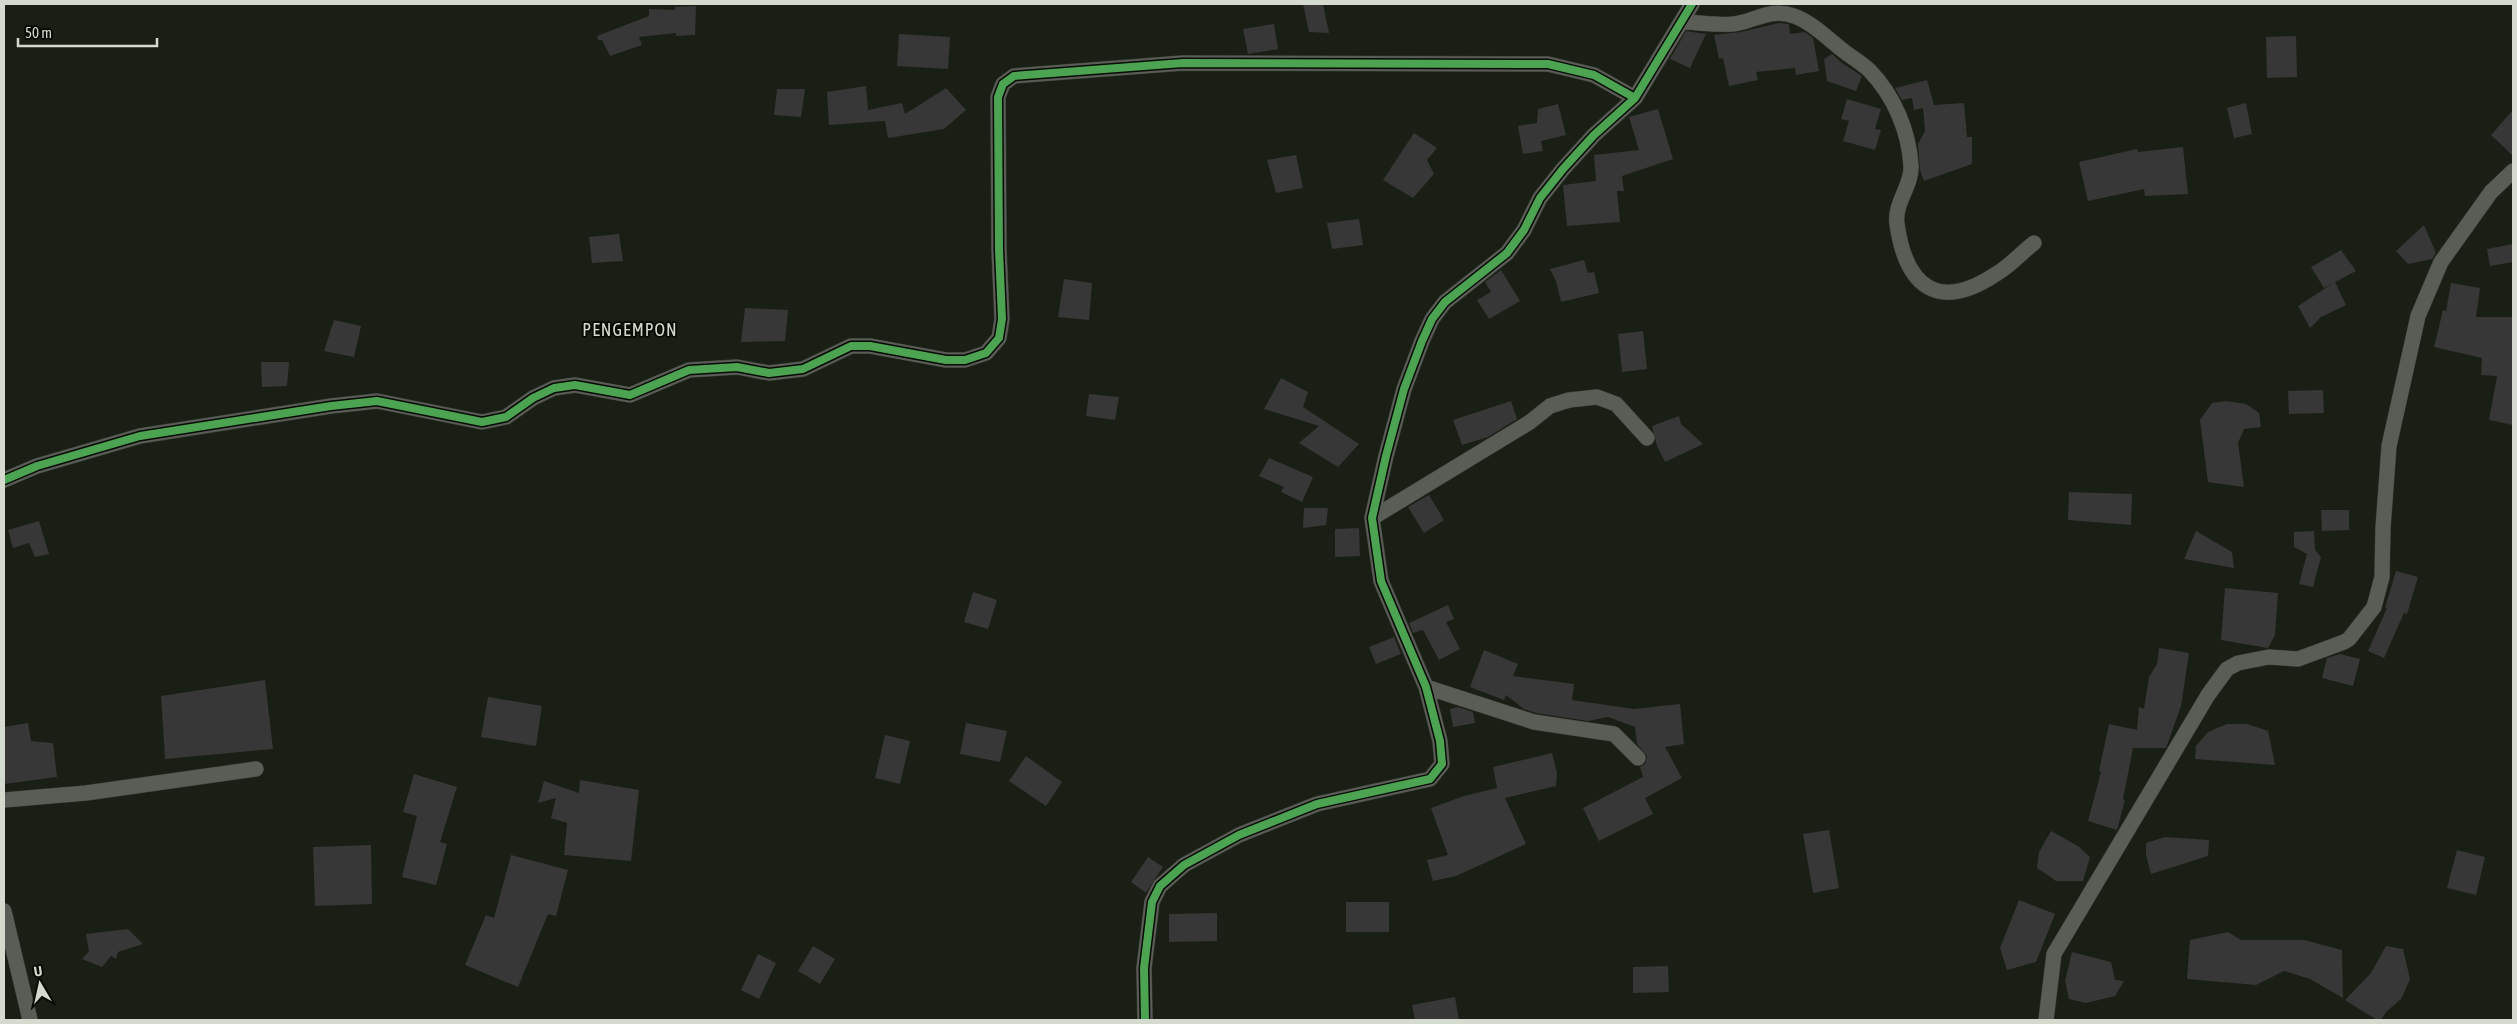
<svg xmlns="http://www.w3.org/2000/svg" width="2517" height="1024" viewBox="0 0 2517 1024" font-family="'Asap Condensed',sans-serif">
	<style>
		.building { fill: #363736 }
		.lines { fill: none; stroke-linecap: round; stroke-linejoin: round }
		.street-casing { stroke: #363a33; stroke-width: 16 }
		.street { stroke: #595d56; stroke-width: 15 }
		.cycleway-casing { stroke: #070b04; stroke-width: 11 }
		.cycleway { stroke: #4ca352; stroke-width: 8 }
		.labels { text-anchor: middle; stroke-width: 4; stroke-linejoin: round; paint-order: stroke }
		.quarter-label { font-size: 18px; letter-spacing: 1px; fill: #d4dace; stroke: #070b04 }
	</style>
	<rect width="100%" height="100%" fill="#1a1f15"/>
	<path class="building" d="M1303,4H1323L1329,33L1309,32Z
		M696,6L695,35L676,36V33L639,37L642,45L610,56L602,40H598L597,36L649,16V9L675,10V7Z
		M1779,23L1789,24L1790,34L1805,32L1813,38L1819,71L1796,75L1795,68L1756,72L1758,80L1729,86L1723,58L1719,59L1714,35L1741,32Z
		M1274,24L1278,49L1248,54L1243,29Z
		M1686,31L1706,34L1690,68L1670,59Z
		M899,34L950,37L948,69L897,66Z
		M2296,36L2297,77L2267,78L2266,37Z
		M1832,54L1842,63L1862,76L1856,91L1827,81L1824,59Z
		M1927,80L1934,105L1964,103L1967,137H1972V164L1924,181L1920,170L1918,144L1925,131L1923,108L1914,110L1912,98L1902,100L1895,88Z
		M866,86L868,110L902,103L905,114L946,88L966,110L944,129L888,138L885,121L829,125L827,92Z
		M777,89H805L801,117L774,115Z
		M1847,99L1881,109L1875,129L1881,130L1875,150L1843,141L1849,121L1841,119Z
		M2246,103L2252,134L2234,138L2227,108Z
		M1558,104L1566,135L1541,141L1543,151L1523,154L1518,126L1537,123L1538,109Z
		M1658,109L1673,159L1622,176L1624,191H1617L1620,222L1567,226L1563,185L1596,181L1594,155L1639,150L1629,117Z
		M2513,110V156L2491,135Z
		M1414,133L1437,148L1427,160L1434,174L1413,198L1383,180Z
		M2183,147L2188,194L2145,196L2144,189L2088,201L2079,162L2137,149L2138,152Z
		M1296,155L1303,188L1276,193L1267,160Z
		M1359,219L1363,245L1332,249L1327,223Z
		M2424,225L2436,253L2432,259L2408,264L2396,251Z
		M619,234L623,261L592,263L589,237Z
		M2513,244V262L2490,266L2487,249Z
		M2341,250L2356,271L2324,288L2311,267Z
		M1584,260L1588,273L1594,272L1599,293L1561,302L1556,281L1550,269Z
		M1501,270L1520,301L1489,319L1477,300L1491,292L1485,282Z
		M1064,279L1092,283L1089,320L1058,317Z
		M2335,282L2346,305L2321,317L2310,328L2298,306Z
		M2451,283L2480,288L2476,317H2513V425L2489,420L2497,376L2481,375L2482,358L2434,347L2443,310L2446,311Z
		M745,308L788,310L785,341L741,342Z
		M334,320L361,326L354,357L324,351Z
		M1643,331L1647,369L1622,372L1618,334Z
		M261,362H289L287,386L262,387Z
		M1281,378L1308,392L1303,407L1359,444L1338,467L1299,443L1319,426L1264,409Z
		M2323,390L2324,413L2289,414L2288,391Z
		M1089,394L1119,397L1115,420L1086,416Z
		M1511,401L1517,419L1488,437L1462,445L1453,420Z
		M2226,401L2246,404L2259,413L2261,427L2244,429L2238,443L2244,487L2208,482L2200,420L2212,403Z
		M1679,416L1681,424L1703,444L1665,462L1657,446L1652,426Z
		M1269,458L1313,477L1302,502L1281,492L1284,487L1259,476Z
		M2069,492L2132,494L2131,525L2068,520Z
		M1429,495L1444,520L1424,533L1408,507Z
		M1304,508H1328L1326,525L1303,528Z
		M2321,510H2349V530L2322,531Z
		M39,521L49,554L35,557L29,543L13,548L8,530Z
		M1359,528L1360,556L1335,557V529Z
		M2196,531L2232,552L2234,568L2184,559Z
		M2314,531L2315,550L2321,557L2313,587L2299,584L2307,554L2294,547V532Z
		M2396,571L2418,577L2407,614L2404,613L2384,658L2368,651L2387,608H2385Z
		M2225,588L2278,593L2275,635L2268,648L2221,640Z
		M973,592L997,600L988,629L964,622Z
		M1448,605L1454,619L1446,622L1460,649L1439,660L1423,630L1413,633L1409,623Z
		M1394,637L1401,654L1376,664L1369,647Z
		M2159,648L2189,653L2181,706L2166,748H2133L2123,799L2125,800L2117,830L2088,821L2101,772L2099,771L2109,724L2137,730L2139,707L2144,709L2149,677L2157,664Z
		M1484,650L1518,664L1513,676L1574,684L1572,700L1634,709L1680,704L1684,744L1665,747L1682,778L1645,798L1653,814L1599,841L1583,808L1643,777L1640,767L1645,764L1647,756L1637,744L1635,727L1608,717L1588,721L1536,713L1524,709L1506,695L1504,700L1470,687Z
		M2340,654L2360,659L2353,686L2322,678L2327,658Z
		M265,680L273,749L165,759L161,696Z
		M488,697L542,706L536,746L481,737Z
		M1458,707L1473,712L1475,723L1453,727L1450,709Z
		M28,723L31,741L53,743L57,777L4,784V727Z
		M966,723L1007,731L1000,762L960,754Z
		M2227,724H2247L2268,731L2275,765L2195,759L2196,746L2208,732Z
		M885,735L910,741L900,784L875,778Z
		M1552,753L1557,773L1556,786L1505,798L1526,844L1456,876L1433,881L1427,860L1448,855L1431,808L1464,796L1497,788L1493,767Z
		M1026,756L1062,782L1046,806L1009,781Z
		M414,774L457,787L440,842L447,844L436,885L402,877L417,816L403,812Z
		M580,780L639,790L631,861L564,855L567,823L551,818L556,798L538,803L544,781L579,793Z
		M1829,830L1839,888L1813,893L1803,834Z
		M2051,831L2078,846L2090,857L2083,881H2056L2037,868L2039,852Z
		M2165,837L2209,840L2208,856L2151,874L2146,855V843Z
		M371,845L372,904L315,906L313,847Z
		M2457,850L2485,857L2476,895L2447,888Z
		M511,855L568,870L556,916L548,914L518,987L465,965L486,915L494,918Z
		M1148,857L1163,867L1146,893L1131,882Z
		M2019,900L2055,914L2036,962L2007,970L2000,948Z
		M1346,902H1389V932H1346Z
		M1217,913V941L1169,942V914Z
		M128,929L143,944L118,952L116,959L111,956L102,967L82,959L89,951L86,934Z
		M2228,932L2241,940H2304L2342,950L2343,998L2310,979L2284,971L2256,985L2187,979L2190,940Z
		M813,946L835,959L820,984L798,971Z
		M2386,946L2403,949L2410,979L2401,999L2386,1012L2381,1020H2377L2345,1000L2371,973Z
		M2072,952L2111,962L2115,980L2124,981L2115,996L2086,1003L2069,999L2065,981Z
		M758,954L776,963L759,999L741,990Z
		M1668,966L1669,992L1633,993V967Z
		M1455,997L1459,1020H1415L1412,1005Z"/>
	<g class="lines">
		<g class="street-casing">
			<path id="street" d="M1683,22C1700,22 1722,27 1739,23C1758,19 1773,8 1794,16C1811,22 1826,37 1840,48C1849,56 1861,62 1870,71C1894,96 1909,131 1911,166C1912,186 1894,203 1897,224C1906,288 1939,312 1996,274C2010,266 2021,253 2034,243
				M4,480L37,466L140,436L331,406L377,401L482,422L506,417L533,398L554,388L575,385L630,395L689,370L737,367L769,373L803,369L851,346H870L946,360H965L986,353L999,338L1002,319L999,250L998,97L1003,84L1014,76L1183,63L1548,64L1594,75L1635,98
				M1372,518L1530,422L1550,406L1569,400L1597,397L1616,404L1647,438
				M1426,687L1534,722L1614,734L1638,758
				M4,800L86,793L256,769
				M4,911L30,1020
				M1145,1020L1144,968L1152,902L1160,886L1184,865L1239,835L1317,804L1430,779L1442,764L1440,741L1426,687L1381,581L1372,518L1386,456L1404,389L1422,341L1432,319L1445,302L1507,253L1524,230L1540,198L1563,169L1594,135L1635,98L1692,4
				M2046,1020L2054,954L2208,695L2227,669L2238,663L2269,657L2298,659L2344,642L2349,639L2374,607L2382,577L2383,528L2389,446L2418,316L2441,262L2491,192L2513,171"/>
		</g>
		<use href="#street" class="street"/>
		<g class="cycleway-casing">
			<path id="cycleway" d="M4,480L37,466L140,436L331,406L377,401L482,422L506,417L533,398L554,388L575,385L630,395L689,370L737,367L769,373L803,369L851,346H870L946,360H965L986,353L999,338L1002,319L999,250L998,97L1003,84L1014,76L1183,63L1548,64L1594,75L1635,98
				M1145,1020L1144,968L1152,902L1160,886L1184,865L1239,835L1317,804L1430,779L1442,764L1440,741L1426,687L1381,581L1372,518L1386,456L1404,389L1422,341L1432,319L1445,302L1507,253L1524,230L1540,198L1563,169L1594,135L1635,98L1692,4"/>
		</g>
		<use href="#cycleway" class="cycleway"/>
	</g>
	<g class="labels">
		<g class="quarter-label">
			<text x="630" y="336">PENGEMPON</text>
		</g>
	</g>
	<rect width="2517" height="1024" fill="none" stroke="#d4dace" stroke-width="10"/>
	<g transform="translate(40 984) rotate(351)" stroke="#070b04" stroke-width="4" paint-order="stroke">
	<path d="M0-4L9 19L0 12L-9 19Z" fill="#d4dace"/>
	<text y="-8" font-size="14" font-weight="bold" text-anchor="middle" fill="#d4dace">U</text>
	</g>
	<path d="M18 38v8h139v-8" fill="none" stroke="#d4dace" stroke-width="2.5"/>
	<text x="25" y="38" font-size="15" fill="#d4dace" stroke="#070b04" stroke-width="4" paint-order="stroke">50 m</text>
</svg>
